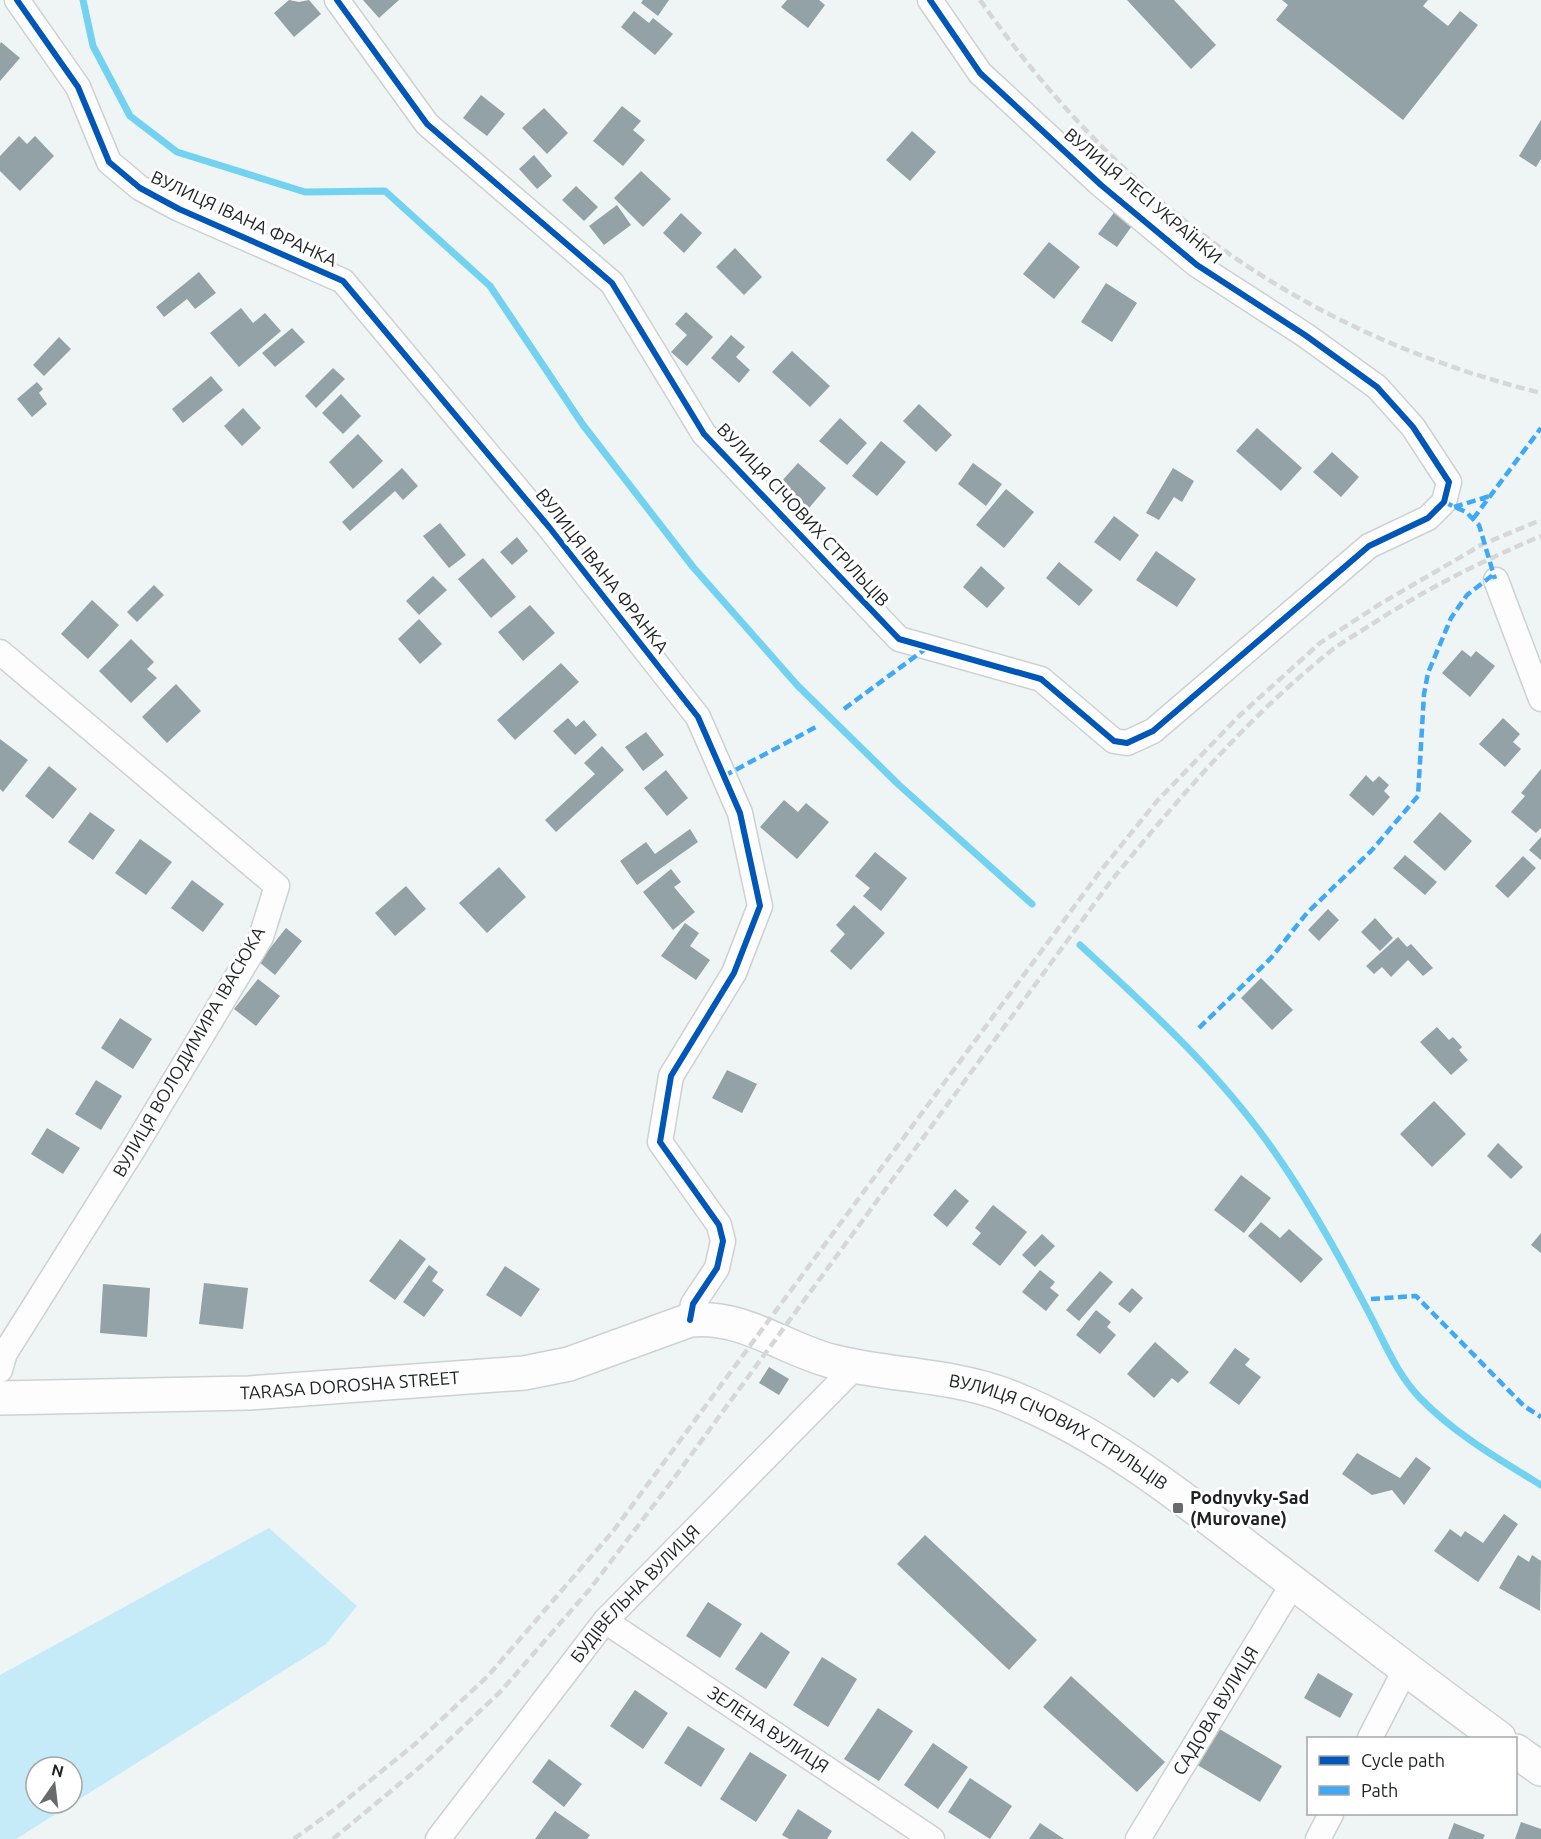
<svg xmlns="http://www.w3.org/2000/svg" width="1541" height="1839" viewBox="0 0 1541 1839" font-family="Ubuntu,sans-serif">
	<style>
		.green { fill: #c5ebf9; fill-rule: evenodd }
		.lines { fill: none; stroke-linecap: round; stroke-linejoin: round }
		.stream { stroke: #72d2ef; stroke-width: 7 }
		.building { fill: #92a2a6 }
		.street-casing { stroke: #cdd1d2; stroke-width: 27 }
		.secondary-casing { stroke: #cdd1d2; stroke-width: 36 }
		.street { stroke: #fdfdfe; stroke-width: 24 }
		.secondary { stroke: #fdfdfe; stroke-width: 33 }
		.rail { stroke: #d6d7d7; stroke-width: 4.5; stroke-dasharray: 9 4.5; stroke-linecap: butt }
		.quiet { stroke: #3fa9f5; stroke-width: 4.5; stroke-dasharray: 9 4.5; stroke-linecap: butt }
		.cycleway-casing { stroke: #fff; stroke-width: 10 }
		.cycleway { stroke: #0057b8; stroke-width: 6 }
		.poi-dot { fill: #676b6c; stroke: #fff; stroke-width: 2 }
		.labels { text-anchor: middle; stroke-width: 6; stroke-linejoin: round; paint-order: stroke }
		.street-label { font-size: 18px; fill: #1e2122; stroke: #fff }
		.poi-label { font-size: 18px; font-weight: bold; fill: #1e2122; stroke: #fff; text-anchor: start }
	</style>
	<rect width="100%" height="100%" fill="#eff4f5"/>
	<path class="green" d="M269,1528L357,1606L326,1644L16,1839H0V1675ZM36,1767H72V1803H36Z"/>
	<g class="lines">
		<path class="stream" d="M83,0L93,46L130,116L177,152L305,192L385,191L490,286L583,425L693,567L798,686L899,785L1032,904
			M1080,945C1153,1012 1225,1078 1280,1160C1313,1208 1342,1261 1369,1313C1385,1343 1396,1373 1420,1398C1455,1434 1498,1459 1541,1485"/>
	</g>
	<path class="building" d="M289,0L299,2L309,0L321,14L294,37L274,13Z
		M363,0H399L379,18Z
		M643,0H669L658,16L641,3Z
		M787,0H819L825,5L808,28L781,7Z
		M1127,0H1174L1216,45L1191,69Z
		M1282,0H1428L1423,6L1448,26L1460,11L1478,25L1403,120L1276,20L1288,5Z
		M634,11L649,23L653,18L673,34L655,55L621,27Z
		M1,42L20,58L0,81V44Z
		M481,95L505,114L487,136L463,118Z
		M622,106L641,121L633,130L645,140L623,166L593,141Z
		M544,108L568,133L547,154L522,128Z
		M1541,120V159L1536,167L1519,156Z
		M912,131L936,152L910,181L886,160Z
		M19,136L27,144L35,136L54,156L20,191L0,171V156Z
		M534,155L552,176L537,189L519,169Z
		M641,171L671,199L643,227L614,198Z
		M576,186L598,207L584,221L562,200Z
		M617,205L631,225L604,245L589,226Z
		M1116,210L1134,223L1117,247L1098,234Z
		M681,213L702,233L684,253L663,233Z
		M1049,242L1080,267L1054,299L1023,274Z
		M735,248L762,277L744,295L716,267Z
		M199,272L216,293L195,309L187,299L164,317L156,307Z
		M1106,283L1137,303L1112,342L1081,322Z
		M241,308L253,323L265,313L281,331L239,367L210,333Z
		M686,312L713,337L687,366L671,352L687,335L675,324Z
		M292,328L305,342L275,367L262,353Z
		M731,335L745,347L736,357L750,370L739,383L711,358Z
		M59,337L71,349L44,376L33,365Z
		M792,351L830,386L810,407L772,372Z
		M333,368L345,379L316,408L305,396Z
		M211,376L223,390L183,423L172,409Z
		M37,382L43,389L39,393L47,404L32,417L17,399Z
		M341,394L361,416L343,434L322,413Z
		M919,404L952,435L936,452L903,421Z
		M243,408L261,428L242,446L224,426Z
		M840,418L867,443L847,465L819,441Z
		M1257,428L1302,468L1281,491L1236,451Z
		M358,434L383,461L353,489L329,462Z
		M881,441L906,462L877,496L852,476Z
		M1332,452L1359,477L1341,497L1313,472Z
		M798,463L826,488L809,508L780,483Z
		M973,463L1002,484L986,506L958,484Z
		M402,468L418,486L403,500L395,491L350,531L342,522Z
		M1173,468L1194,481L1182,502L1174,497L1159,520L1146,513Z
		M1006,489L1034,512L1004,548L976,525Z
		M1114,516L1139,535L1120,561L1094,542Z
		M440,523L466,555L449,568L423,536Z
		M517,537L528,551L512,565L500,552Z
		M1156,551L1196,579L1177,607L1136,580Z
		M483,558L516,597L491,618L458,579Z
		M1059,562L1093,590L1079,606L1046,578Z
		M981,566L1005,588L987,608L963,587Z
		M433,576L447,590L419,615L406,601Z
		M154,585L164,595L137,622L127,612Z
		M92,600L119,625L88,659L61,634Z
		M530,605L555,633L523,661L498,632Z
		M419,619L442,644L420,664L398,639Z
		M131,639L154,662L147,669L157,678L131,703L99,671Z
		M1462,650L1471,657L1476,651L1495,666L1470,697L1442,673Z
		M561,663L579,682L515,740L497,720Z
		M176,684L201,711L167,743L142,717Z
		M568,718L576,727L584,720L597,735L575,755L553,731Z
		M1503,718L1520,734L1513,742L1521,749L1505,767L1479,744Z
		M646,732L664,755L643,771L625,747Z
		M0,739L28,760L3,792L0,789Z
		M602,746L624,770L556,832L545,820L595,774L584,763Z
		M49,766L77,789L53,819L25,796Z
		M1541,769V828L1536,833L1511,812L1525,796L1521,793Z
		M666,770L688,798L667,816L644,788Z
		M1366,775L1373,782L1379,776L1389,785L1384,791L1390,797L1373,816L1349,795Z
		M784,800L798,812L806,803L829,822L797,859L760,827Z
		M90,812L115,830L93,860L68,842Z
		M1440,812L1472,841L1445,871L1413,842Z
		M690,829L698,842L637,885L620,861L646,842L655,854Z
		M1541,837V860L1529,850Z
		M140,839L172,862L146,895L115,873Z
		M875,852L907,878L881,911L863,896L870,888L855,876Z
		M1405,855L1437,882L1425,895L1393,868Z
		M1523,856L1536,868L1508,898L1495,886Z
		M499,867L526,897L487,933L459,903Z
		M671,869L681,882L674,887L695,912L673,930L643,892Z
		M192,880L224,904L203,932L171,908Z
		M406,886L426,909L395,936L375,913Z
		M854,905L885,933L851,970L830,951L845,934L836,925Z
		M1328,909L1339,920L1319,941L1308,930Z
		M1375,918L1393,938L1380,951L1361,932Z
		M685,923L699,933L690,946L710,960L696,980L661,956Z
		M286,928L302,941L275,975L259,962Z
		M1398,937L1407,947L1411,944L1433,968L1423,976L1408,960L1391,977L1382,967L1374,974L1366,966Z
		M1261,978L1293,1010L1272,1030L1241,998Z
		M258,979L280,996L256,1026L234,1009Z
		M120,1018L152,1039L133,1069L101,1048Z
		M1437,1027L1449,1040L1453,1037L1462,1047L1459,1050L1468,1060L1451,1075L1420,1042Z
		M727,1070L757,1084L742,1113L712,1098Z
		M96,1080L122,1096L101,1130L75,1114Z
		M1434,1101L1466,1134L1432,1167L1400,1134Z
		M47,1128L80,1148L63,1174L31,1154Z
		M1498,1143L1523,1167L1511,1179L1487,1156Z
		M1241,1175L1271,1198L1244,1233L1214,1210Z
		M955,1189L969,1201L947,1227L933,1215Z
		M993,1205L1027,1232L1000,1266L972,1244L981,1233L975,1228Z
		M1261,1222L1280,1238L1289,1229L1323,1259L1301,1283L1248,1236Z
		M1541,1233V1253L1531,1245Z
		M1042,1234L1055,1246L1035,1267L1022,1255Z
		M400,1239L426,1259L395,1300L369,1281Z
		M429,1265L438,1272L432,1281L444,1290L424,1317L403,1302Z
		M505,1266L540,1289L521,1317L486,1295Z
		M1040,1270L1055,1282L1050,1288L1059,1295L1046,1311L1022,1292Z
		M1100,1271L1113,1282L1079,1321L1066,1310Z
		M204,1283L248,1288L243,1329L199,1324Z
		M103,1284L150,1288L147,1337L100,1333Z
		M1132,1288L1143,1298L1130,1313L1118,1304Z
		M1096,1310L1111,1322L1107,1327L1116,1335L1100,1354L1076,1335Z
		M1155,1342L1189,1372L1178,1383L1172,1378L1154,1398L1127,1374Z
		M1235,1348L1250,1359L1245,1365L1261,1377L1239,1405L1209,1383Z
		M769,1367L789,1379L779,1395L759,1383Z
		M1357,1453L1400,1478L1416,1457L1431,1468L1404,1505L1392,1490L1372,1495L1342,1474Z
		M1504,1514L1518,1524L1478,1582L1434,1551L1450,1529L1461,1537L1465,1531L1483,1543Z
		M925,1535L1037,1640L1009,1670L897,1564Z
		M1518,1555L1529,1562L1532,1555L1541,1561L1540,1611L1499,1588Z
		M708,1602L742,1624L720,1658L686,1636Z
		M761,1632L790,1652L766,1689L735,1669Z
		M822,1657L857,1679L828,1727L793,1705Z
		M1318,1673L1353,1694L1340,1718L1304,1698Z
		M1071,1676L1165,1762L1137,1792L1043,1707Z
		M635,1690L668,1713L643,1749L610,1726Z
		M878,1708L913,1731L879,1781L844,1759Z
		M688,1726L725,1749L701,1787L664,1763Z
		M1216,1727L1282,1766L1260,1802L1194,1763Z
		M933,1743L968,1767L938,1809L904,1785Z
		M750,1752L787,1775L756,1822L720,1799Z
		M549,1759L582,1784L564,1807L532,1782Z
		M970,1778L1012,1806L990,1839L948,1812Z
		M798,1809L832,1831L827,1839H789L782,1835Z
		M555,1811L590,1835L587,1839H535Z
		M1521,1822L1541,1829V1839H1515Z
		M1040,1823L1064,1839H1029Z
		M1454,1823L1485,1835L1483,1839H1448Z"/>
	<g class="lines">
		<g class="street-casing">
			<g id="street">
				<path d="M17,0L78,87L109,162L140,188L179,209L343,281L549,527L698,717L740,813L760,906L734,973L671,1076L660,1142L719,1225L723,1241L717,1268L693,1304L690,1320"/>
				<path d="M337,0L427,124L612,283L704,434L899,639L1041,679L1114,741L1127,743L1153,731L1369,546L1428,518L1444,502L1449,482L1413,427L1377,387L1305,335L1197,265L1101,185L980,73L930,0"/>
				<path d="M1496,580L1541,699"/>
				<path d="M0,652L277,886L261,937L134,1148L5,1353L0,1370"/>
				<path id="s1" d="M605,1621L932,1839"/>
				<path d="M1370,1738L1405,1670"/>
				<path id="s2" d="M438,1839L605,1621L855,1367"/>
				<path id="s3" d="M1138,1839L1294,1582"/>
				<path d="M1318,1839L1331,1814"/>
			</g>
		</g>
		<g class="secondary-casing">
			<g id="secondary">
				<path id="s4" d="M0,1398L249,1393L524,1373L569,1364L690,1320C744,1315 782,1348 831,1361C889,1376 949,1374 1005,1395C1096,1430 1177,1493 1253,1552C1335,1614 1416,1678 1499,1738"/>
				<path d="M1516,1751L1541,1769"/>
			</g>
		</g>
		<use href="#street" class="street"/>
		<use href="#secondary" class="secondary"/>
		<path class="rail" d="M980,0C1122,202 1300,333 1541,393
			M294,1839L335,1809L414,1745L488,1676L614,1530L1102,869L1157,801L1238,717L1320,643L1380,604L1483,544L1541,520
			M333,1839L426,1762L501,1691L590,1589L669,1485L1111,881C1177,800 1245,720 1327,654C1340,643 1357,634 1372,624C1426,589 1482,561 1541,536"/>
		<path class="quiet" d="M1444,502L1466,512L1479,525L1495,579
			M1454,507L1490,496
			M1473,519L1541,428
			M844,709L928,647
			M724,776L816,727
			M1199,1028L1271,958L1307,913L1372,850L1418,796L1424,694L1428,673L1451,618L1467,595L1494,574
			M1371,1299L1416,1296L1524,1406L1541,1417"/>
		<g class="cycleway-casing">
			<path id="cycleway" d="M17,0L78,87L109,162L140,188L179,209L343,281L549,527L698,717L740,813L760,906L734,973L671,1076L660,1142L719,1225L723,1241L717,1268L693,1304L690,1320
				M337,0L427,124L612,283L704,434L899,639L1041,679L1114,741L1127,743L1153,731L1369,546L1428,518L1444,502L1449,482L1413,427L1377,387L1305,335L1197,265L1101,185L980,73L930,0"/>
		</g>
		<use href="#cycleway" class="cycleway"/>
	</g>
	<rect class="poi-dot" x="1172" y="1502" width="12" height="12" rx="3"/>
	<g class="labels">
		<g class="street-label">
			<text transform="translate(1143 196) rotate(40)" y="6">ВУЛИЦЯ ЛЕСІ УКРАЇНКИ</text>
			<text transform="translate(244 219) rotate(25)" y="6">ВУЛИЦЯ ІВАНА ФРАНКА</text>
			<text transform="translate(803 515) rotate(47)" y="6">ВУЛИЦЯ СІЧОВИХ СТРІЛЬЦІВ</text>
			<text transform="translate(602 571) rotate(52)" y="6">ВУЛИЦЯ ІВАНА ФРАНКА</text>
			<text transform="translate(189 1052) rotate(-60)" y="6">ВУЛИЦЯ ВОЛОДИМИРА ІВАСЮКА</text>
			<text dy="6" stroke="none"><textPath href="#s4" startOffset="350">TARASA DOROSHA STREET</textPath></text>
			<text dy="6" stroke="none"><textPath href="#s4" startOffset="1089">ВУЛИЦЯ СІЧОВИХ СТРІЛЬЦІВ</textPath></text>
			<text dy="6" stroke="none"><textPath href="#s2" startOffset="315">БУДІВЕЛЬНА ВУЛИЦЯ</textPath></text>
			<text dy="6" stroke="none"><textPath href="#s3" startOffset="150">САДОВА ВУЛИЦЯ</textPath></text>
			<text dy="6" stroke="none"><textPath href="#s1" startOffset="196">ЗЕЛЕНА ВУЛИЦЯ</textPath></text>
		</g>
		<g class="poi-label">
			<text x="1190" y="1504">Podnyvky-Sad<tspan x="1190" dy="21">(Murovane)</tspan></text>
		</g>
	</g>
	<rect x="1307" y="1737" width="210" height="78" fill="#ffffff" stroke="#a5a6a7" stroke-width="1.5"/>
	<rect x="1319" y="1756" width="30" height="9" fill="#0057b8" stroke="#a5a6a7" stroke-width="1.5"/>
	<text x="1361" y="1767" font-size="18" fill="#1e2122">Cycle path</text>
	<rect x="1319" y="1786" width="30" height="9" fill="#3fa9f5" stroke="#a5a6a7" stroke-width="1.5"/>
	<text x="1361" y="1797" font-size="18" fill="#1e2122">Path</text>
	<g transform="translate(54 1785) rotate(14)"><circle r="28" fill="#ffffff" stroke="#a5a6a7" stroke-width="1.5"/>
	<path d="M0-4.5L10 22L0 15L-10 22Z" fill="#676b6c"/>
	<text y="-9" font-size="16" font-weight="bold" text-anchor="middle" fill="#1e2122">N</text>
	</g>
</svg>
